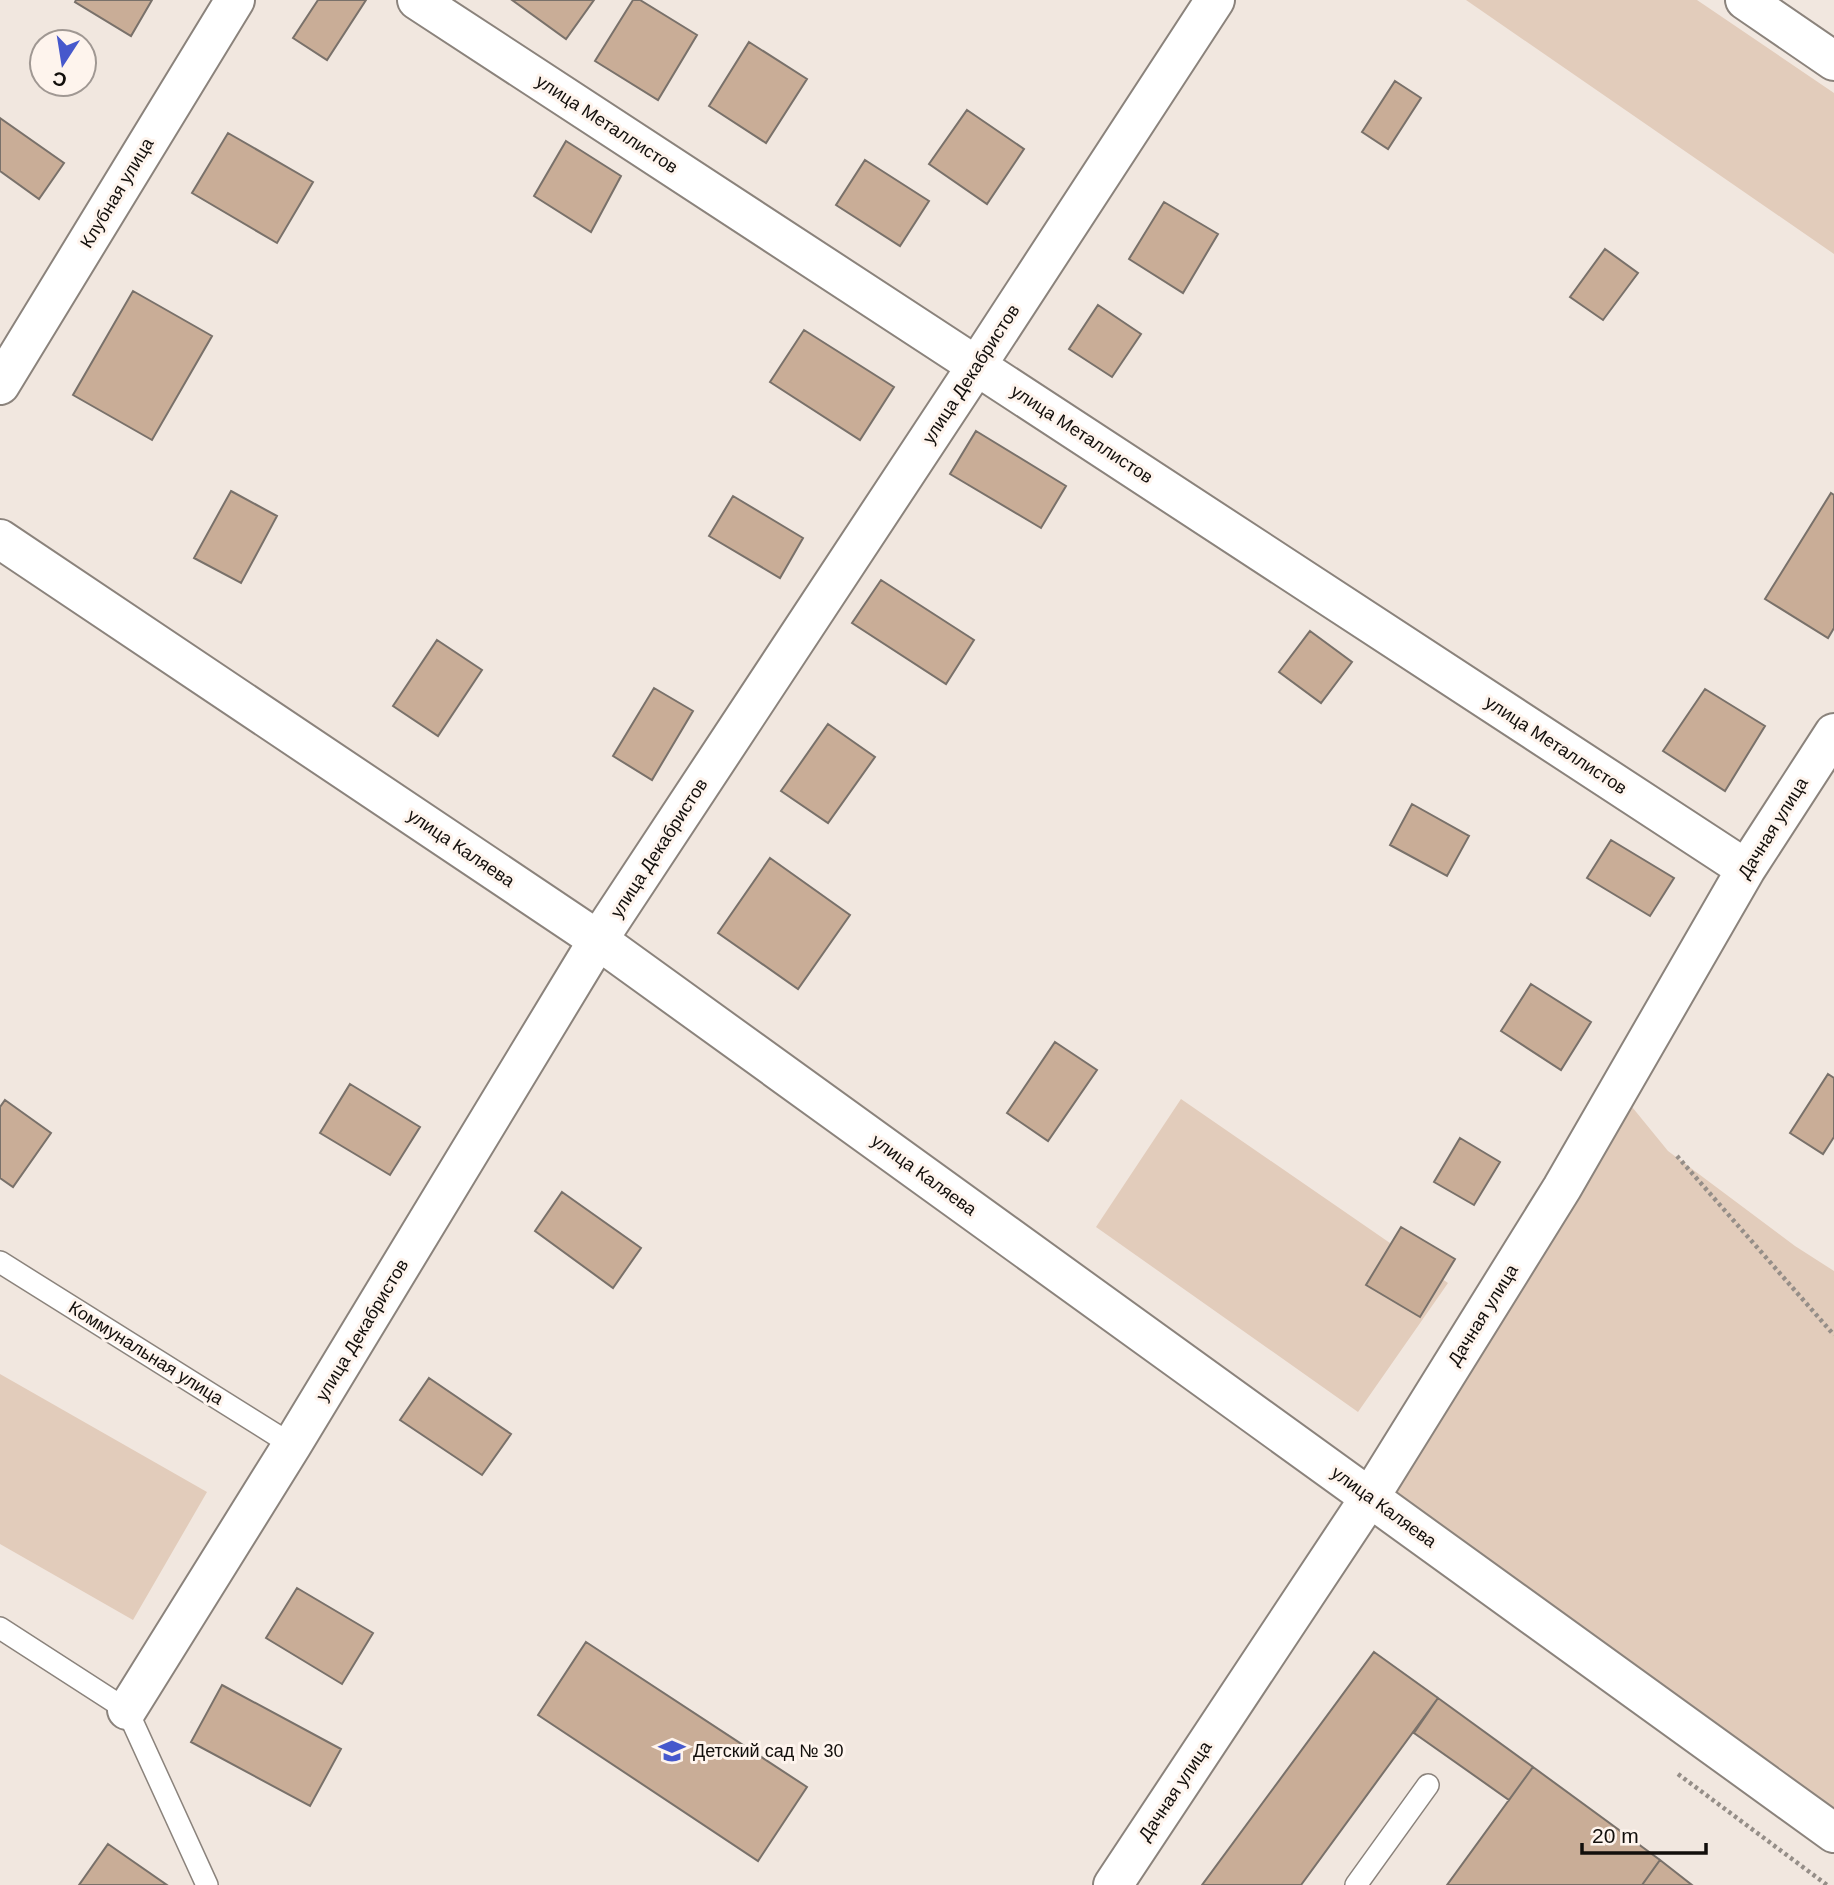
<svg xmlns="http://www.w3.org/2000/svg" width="1834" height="1885" viewBox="0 0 1834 1885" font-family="Arial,sans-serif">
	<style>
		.green { fill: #e2ccbb }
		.building { fill: #c9ad97; stroke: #79716a; stroke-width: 2 }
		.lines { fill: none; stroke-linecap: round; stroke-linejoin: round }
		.lane-casing { stroke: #8b837c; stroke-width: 24 }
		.street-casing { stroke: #8b837c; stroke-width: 42 }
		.secondary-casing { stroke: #8b837c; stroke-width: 42 }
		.path { stroke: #958e88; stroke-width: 4.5; stroke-dasharray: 3.5 3.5; stroke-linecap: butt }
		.lane { stroke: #fff; stroke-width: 21 }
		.street { stroke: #fff; stroke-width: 38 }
		.secondary { stroke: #fff; stroke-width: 38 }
		.labels { text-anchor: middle; stroke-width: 6; stroke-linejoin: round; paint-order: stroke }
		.street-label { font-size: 18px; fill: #120f0c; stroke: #fef4ed }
		.poi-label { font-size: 18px; fill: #120f0c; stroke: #fef4ed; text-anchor: start }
	</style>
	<rect width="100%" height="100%" fill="#f1e7df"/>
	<path class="green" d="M1466,0H1697L1834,93V254Z
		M1619,1091L1668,1151L1795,1246L1834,1271V1833L1370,1497Z
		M1181,1099L1448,1283L1358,1412L1096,1227Z
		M0,1374L207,1492L133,1620L0,1544Z"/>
	<path class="building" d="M76,0H152L131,36L75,2Z
		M318,0H366L327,60L293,38Z
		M512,0H594L566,39Z
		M633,0H640L697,35L658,100L595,61Z
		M749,42L807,79L766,143L709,106Z
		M1395,81L1421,98L1388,149L1362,132Z
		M967,110L1024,149L987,204L929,164Z
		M0,118L64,163L39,199L0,171Z
		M228,133L313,182L277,243L192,193Z
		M566,141L621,176L591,232L534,196Z
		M865,160L929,201L900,246L836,205Z
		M1164,202L1218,234L1183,293L1129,259Z
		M1605,249L1638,273L1603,320L1570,297Z
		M133,291L212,336L152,440L73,395Z
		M1098,305L1141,334L1112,377L1069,349Z
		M804,330L894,387L860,440L770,382Z
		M976,431L1066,486L1041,528L950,474Z
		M231,491L277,516L241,583L194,558Z
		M1831,493L1834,495V628L1828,638L1765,599Z
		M733,496L803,538L780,578L709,536Z
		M881,580L974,640L946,684L852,623Z
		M1310,631L1352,662L1321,703L1279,672Z
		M437,640L482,670L438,736L393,706Z
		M654,688L693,711L652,780L613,756Z
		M1705,689L1765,726L1725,791L1663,751Z
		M828,724L875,757L828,823L781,791Z
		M1412,804L1469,836L1447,876L1390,845Z
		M1611,840L1674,878L1650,916L1587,878Z
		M770,858L850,915L798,989L718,933Z
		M1531,984L1591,1022L1561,1070L1501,1031Z
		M1055,1042L1097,1070L1048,1141L1007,1113Z
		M1828,1074L1834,1078V1137L1823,1154L1790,1133Z
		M350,1084L420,1127L390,1175L320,1133Z
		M5,1100L51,1133L13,1187L0,1178V1107Z
		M1460,1138L1500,1162L1474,1205L1434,1182Z
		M562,1192L641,1248L613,1288L535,1231Z
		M1401,1227L1455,1259L1420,1317L1366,1285Z
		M429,1378L511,1434L482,1475L400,1420Z
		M297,1588L373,1633L342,1684L266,1638Z
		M586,1642L807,1787L758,1861L538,1715Z
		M1374,1652L1438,1698L1301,1885H1202Z
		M222,1685L341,1749L310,1806L191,1742Z
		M1438,1698L1533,1767L1509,1800L1414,1733Z
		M1533,1767L1660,1860L1642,1885H1447Z
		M108,1844L167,1885H79Z
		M1660,1860L1692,1885H1642Z"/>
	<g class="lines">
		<g class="lane-casing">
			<path id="lane" d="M0,1262L292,1445
				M0,1628L127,1710L207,1885
				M1356,1885L1428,1785"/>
		</g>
		<g class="street-casing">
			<path id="street" d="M417,0L1746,869
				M0,385L235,0
				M127,1710L292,1445L598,940L977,365L1215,0
				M1113,1885L1370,1497L1562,1188L1746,869L1834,733"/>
		</g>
		<g class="secondary-casing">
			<path id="secondary" d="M1745,0L1834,61
				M0,539L598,940L1834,1833"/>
		</g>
		<path class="path" d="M1677,1156L1834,1335
			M1678,1774L1827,1885"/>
		<use href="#lane" class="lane"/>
		<use href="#street" class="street"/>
		<use href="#secondary" class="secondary"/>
	</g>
	<defs>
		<g id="school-bare" transform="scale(2.1)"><path d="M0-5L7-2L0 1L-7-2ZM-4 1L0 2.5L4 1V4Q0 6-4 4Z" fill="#4658cc" stroke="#fef4ed" stroke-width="2.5" paint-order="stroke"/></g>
	</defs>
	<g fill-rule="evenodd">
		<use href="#school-bare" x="672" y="1751"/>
	</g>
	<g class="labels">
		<g class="street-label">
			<text transform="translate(607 124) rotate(33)" y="6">улица Металлистов</text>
			<text transform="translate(117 193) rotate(-59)" y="6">Клубная улица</text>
			<text transform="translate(971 374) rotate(-57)" y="6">улица Декабристов</text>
			<text transform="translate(1082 434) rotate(33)" y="6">улица Металлистов</text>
			<text transform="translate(1556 745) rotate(33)" y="6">улица Металлистов</text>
			<text transform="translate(1773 828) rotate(-58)" y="6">Дачная улица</text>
			<text transform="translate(461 848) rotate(34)" y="6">улица Каляева</text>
			<text transform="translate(659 848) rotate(-57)" y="6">улица Декабристов</text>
			<text transform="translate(924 1175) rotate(36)" y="6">улица Каляева</text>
			<text transform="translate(1483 1315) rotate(-58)" y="6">Дачная улица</text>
			<text transform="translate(362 1330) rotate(-59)" y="6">улица Декабристов</text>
			<text transform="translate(146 1353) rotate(32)" y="6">Коммунальная улица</text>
			<text transform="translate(1384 1507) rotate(36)" y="6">улица Каляева</text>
			<text transform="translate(1175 1791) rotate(-56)" y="6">Дачная улица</text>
		</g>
		<g class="poi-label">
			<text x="693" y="1757">Детский сад № 30</text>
		</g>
	</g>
	<g transform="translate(63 63) rotate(192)"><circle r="33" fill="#fef4ed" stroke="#a09893" stroke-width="2"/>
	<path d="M0-5L12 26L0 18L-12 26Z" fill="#4658cc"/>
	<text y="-10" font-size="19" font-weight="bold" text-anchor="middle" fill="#120f0c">С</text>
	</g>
	<path d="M1582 1843v10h124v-10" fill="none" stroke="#120f0c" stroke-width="3.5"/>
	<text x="1592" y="1843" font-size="21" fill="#120f0c" stroke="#fef4ed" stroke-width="5" paint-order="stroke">20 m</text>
</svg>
